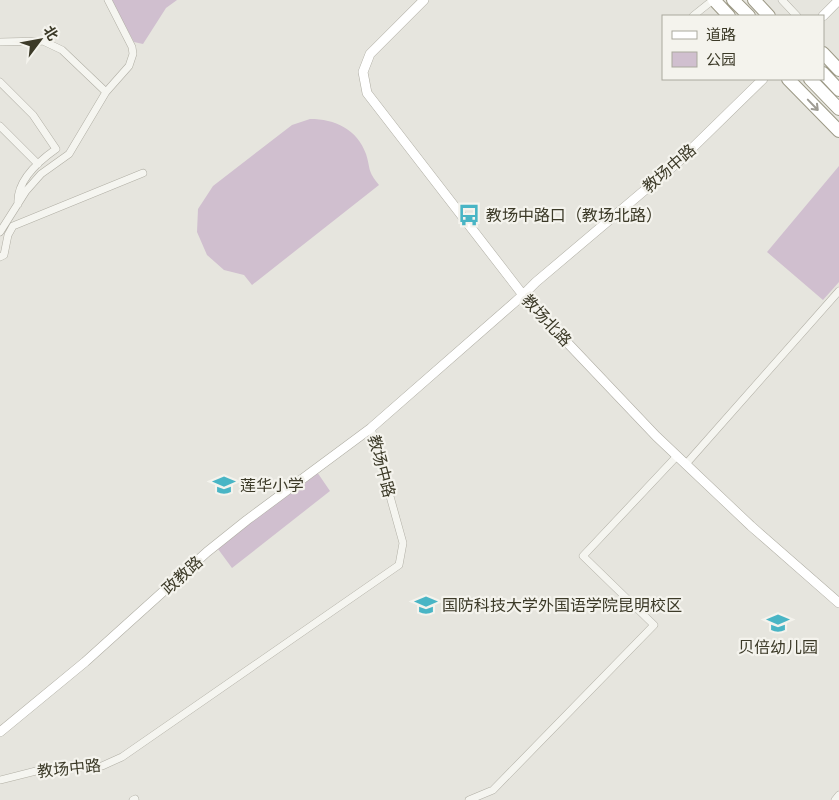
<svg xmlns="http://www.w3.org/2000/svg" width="839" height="800" viewBox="0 0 839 800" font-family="'Archivo Narrow','Noto Sans SC',sans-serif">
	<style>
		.green { fill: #d0bfcf }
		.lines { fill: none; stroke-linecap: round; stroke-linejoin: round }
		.street-casing { stroke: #b0aea4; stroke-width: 8 }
		.secondary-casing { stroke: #b0aea4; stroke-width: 10 }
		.highway-casing { stroke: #9c9986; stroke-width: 14 }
		.street { stroke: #f5f5f0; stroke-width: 7 }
		.secondary { stroke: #fff; stroke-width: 9 }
		.highway { stroke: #fff; stroke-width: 12 }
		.oneway { stroke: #9e9c94 }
		.labels { text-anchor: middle; stroke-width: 4.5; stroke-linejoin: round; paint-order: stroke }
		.street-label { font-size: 16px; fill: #3c3a28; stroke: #f4f3ed }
		.poi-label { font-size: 16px; fill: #3c3a28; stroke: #f4f3ed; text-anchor: start }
	</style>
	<rect width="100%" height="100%" fill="#e6e5de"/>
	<path class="green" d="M111,0H177L166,8L143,44L134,42Z
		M310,119C335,119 357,129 366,154C371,170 367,170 379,185L252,285L244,275L224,270L207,255L197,232L198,209L213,186L292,125Z
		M839,166V282L823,300L767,252Z
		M317,472L330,491L232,568L218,549L238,531Z"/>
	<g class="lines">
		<g class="street-casing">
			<path id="street" d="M782,0L797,16
				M693,16L713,0
				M0,42L43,41L62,50L106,92
				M0,82L33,115L56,149C39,161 16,181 18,204
				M0,126L38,164
				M0,232L26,191L41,174L69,154L106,92L129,66L133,54L132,47L108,0
				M0,257L4,255L8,235L13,226L143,173
				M686,464L839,291
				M0,780L40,770L102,766L122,757L399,565L403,543L371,428
				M133,800L135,799
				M469,800L493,790L654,625L583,556L677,456
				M835,800L839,795"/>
		</g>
		<g class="secondary-casing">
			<path id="secondary" d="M424,0L370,54L363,72L367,93L523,295L561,336L656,436L751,526L839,603
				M823,16L839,0
				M0,732L85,662L207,552L247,520L371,428L523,295L536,282L678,162L763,79"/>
		</g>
		<g class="highway-casing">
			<path id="highway" d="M714,0L729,16
				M733,0L749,16
				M754,0L769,16
				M823,53L839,70
				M823,73L839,90
				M788,79L839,131
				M810,79L839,109"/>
		</g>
		<use href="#street" class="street"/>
		<use href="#secondary" class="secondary"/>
		<use href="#highway" class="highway"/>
	</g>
	<defs><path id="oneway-shaft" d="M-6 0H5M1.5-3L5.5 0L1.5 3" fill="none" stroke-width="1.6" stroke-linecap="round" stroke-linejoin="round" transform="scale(1.25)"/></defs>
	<use class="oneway" href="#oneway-shaft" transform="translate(813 105) rotate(46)"/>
	<defs>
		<g id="bus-bare" transform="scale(1.725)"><path d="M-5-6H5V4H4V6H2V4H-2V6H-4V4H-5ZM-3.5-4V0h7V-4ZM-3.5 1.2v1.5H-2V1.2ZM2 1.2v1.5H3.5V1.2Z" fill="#49b5c5" stroke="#f4f3ed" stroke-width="2.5" paint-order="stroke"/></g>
		<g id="school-bare" transform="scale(1.725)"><path d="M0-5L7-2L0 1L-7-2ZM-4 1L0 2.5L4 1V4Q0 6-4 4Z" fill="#49b5c5" stroke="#f4f3ed" stroke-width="2.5" paint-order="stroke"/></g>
		<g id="university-bare" transform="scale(1.725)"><path d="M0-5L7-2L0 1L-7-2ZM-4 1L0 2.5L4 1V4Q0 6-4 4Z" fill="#49b5c5" stroke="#f4f3ed" stroke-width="2.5" paint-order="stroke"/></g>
	</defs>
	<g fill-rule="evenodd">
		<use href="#bus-bare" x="469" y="215"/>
		<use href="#school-bare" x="224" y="485"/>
		<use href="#university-bare" x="426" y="605"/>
		<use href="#school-bare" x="778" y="623"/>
	</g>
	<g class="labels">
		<g class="street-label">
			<text transform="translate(669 168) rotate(-41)" y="6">教场中路</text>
			<text transform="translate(547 320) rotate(47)" y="6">教场北路</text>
			<text transform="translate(382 466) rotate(75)" y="6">教场中路</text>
			<text transform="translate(182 575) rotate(-42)" y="6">政教路</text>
			<text transform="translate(69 768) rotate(-6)" y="6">教场中路</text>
		</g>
		<g class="poi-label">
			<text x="486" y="221">教场中路口（教场北路）</text>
			<text x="240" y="491">莲华小学</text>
			<text x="442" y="611">国防科技大学外国语学院昆明校区</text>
			<text x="778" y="653" text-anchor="middle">贝倍幼儿园</text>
		</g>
	</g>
	<rect x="662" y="15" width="162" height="65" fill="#f4f3ed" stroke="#aaa99e"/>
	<rect x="672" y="31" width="25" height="8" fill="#ffffff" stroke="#aaa99e"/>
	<text x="706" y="40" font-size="15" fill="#3c3a28">道路</text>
	<rect x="672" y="52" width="25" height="15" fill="#d0bfcf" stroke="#aaa99e"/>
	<text x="706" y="65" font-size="15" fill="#3c3a28">公园</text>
	<g transform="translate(40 40) rotate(58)" stroke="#f4f3ed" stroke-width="4" paint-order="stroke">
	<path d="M0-4L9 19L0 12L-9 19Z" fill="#3c3a28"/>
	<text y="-8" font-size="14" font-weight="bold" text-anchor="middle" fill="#3c3a28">北</text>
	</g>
</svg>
